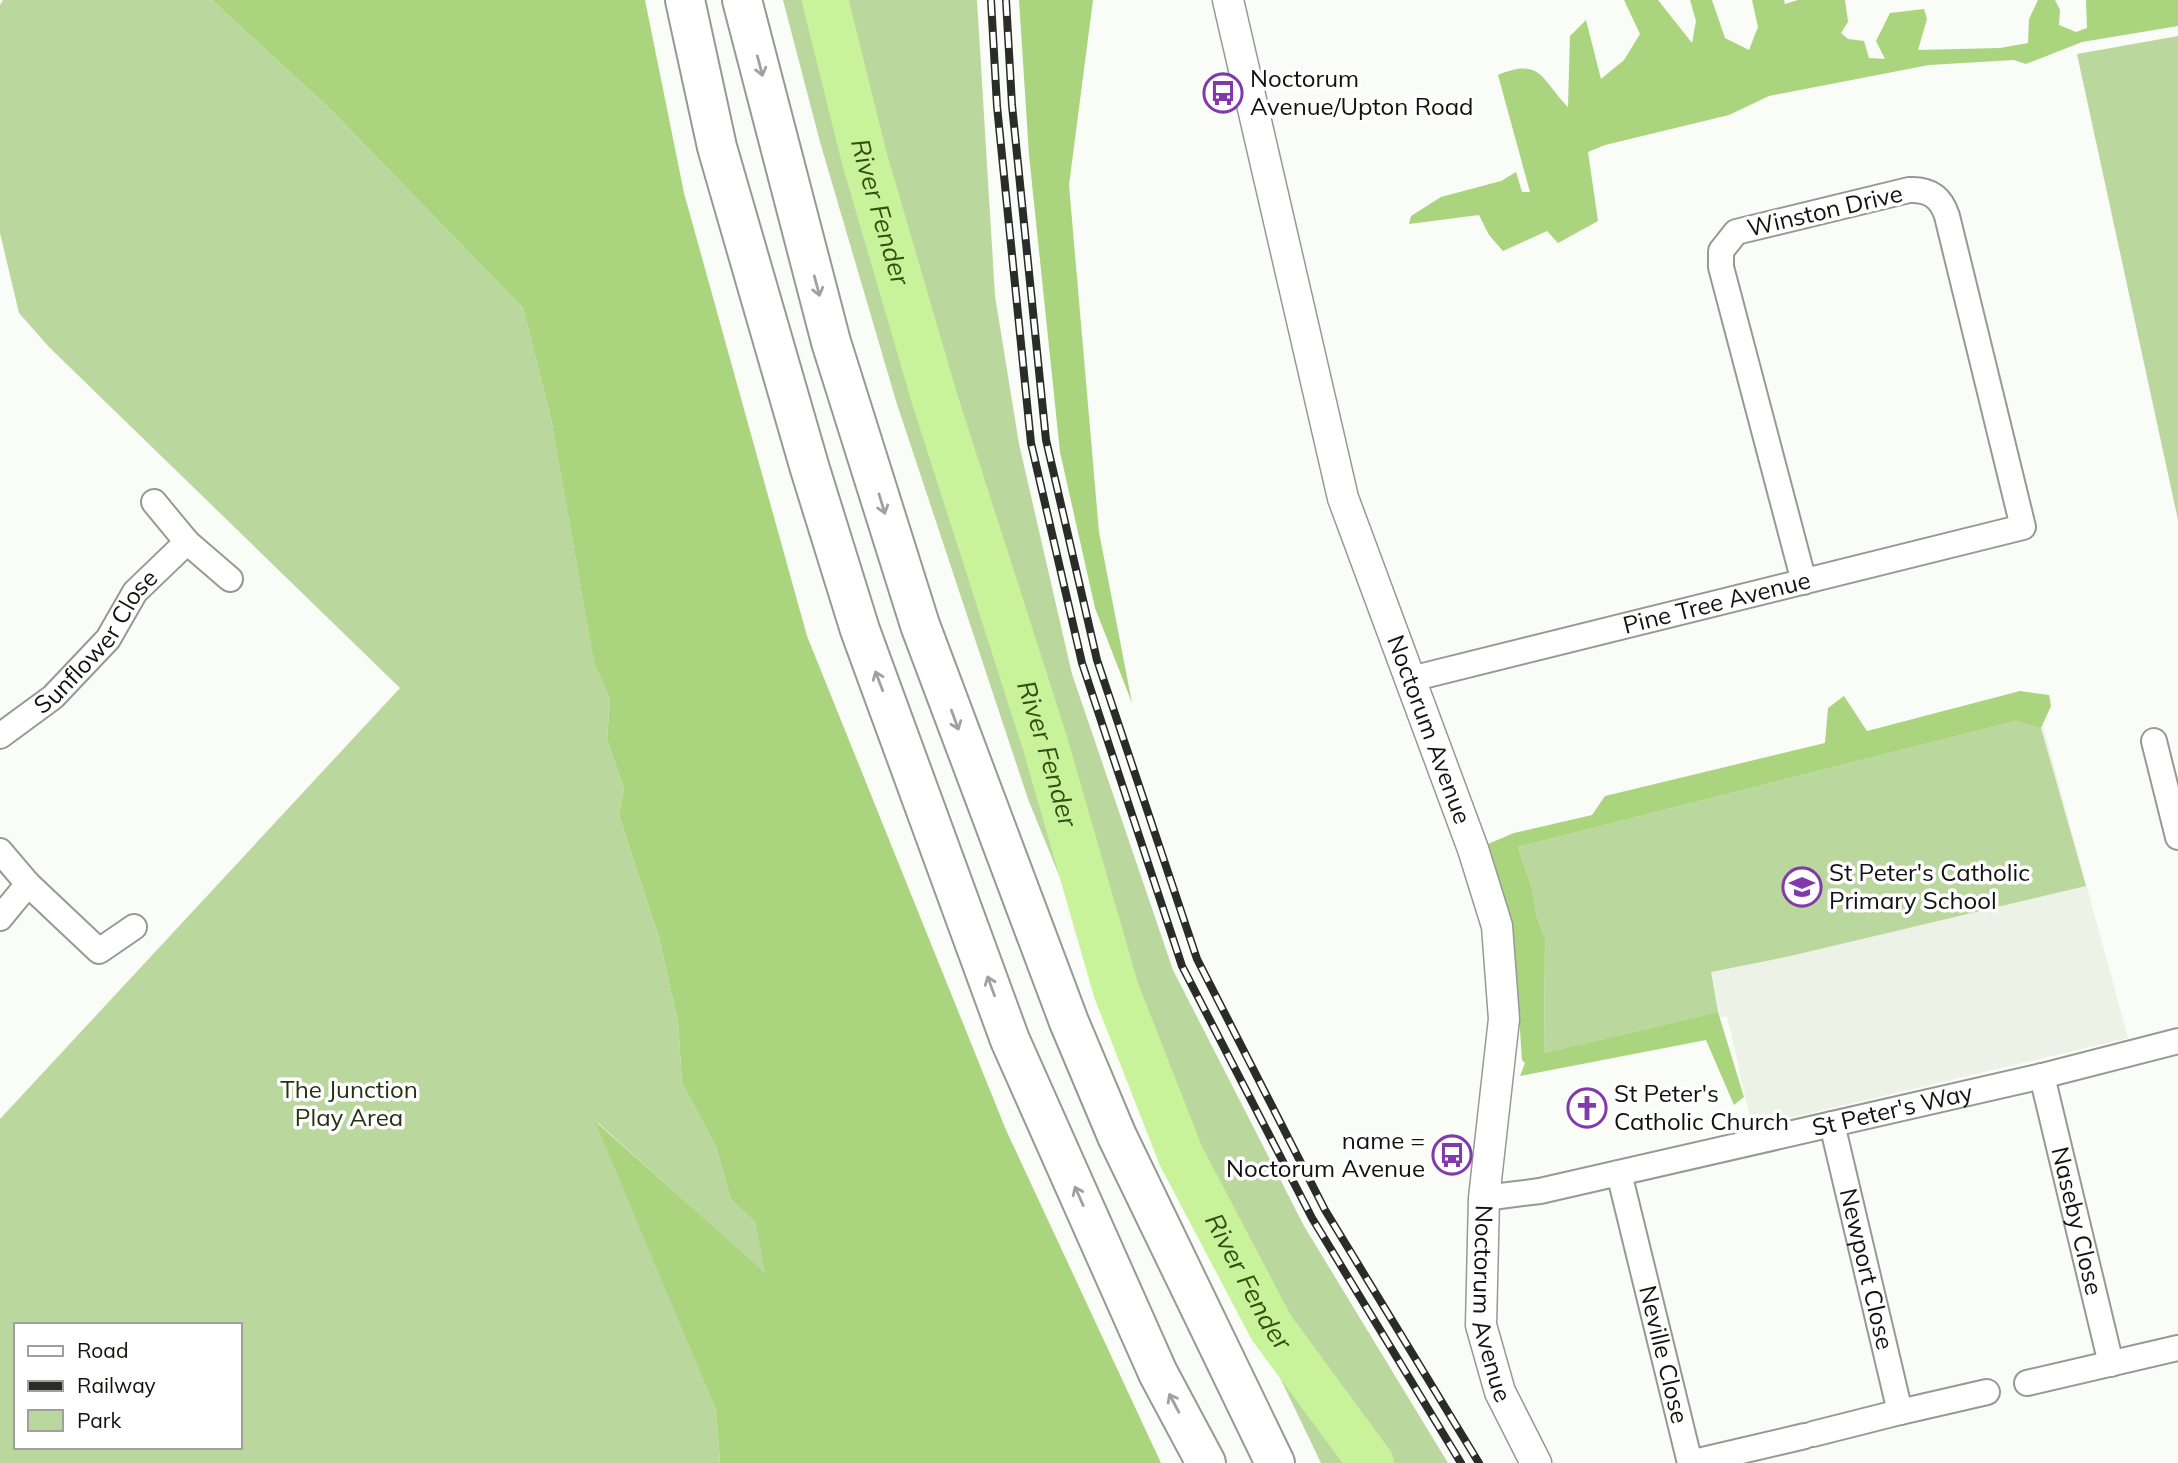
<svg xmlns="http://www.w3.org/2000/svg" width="2178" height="1463" viewBox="0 0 2178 1463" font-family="Mulish,sans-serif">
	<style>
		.built { fill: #edf2e7 }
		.green { fill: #bad79d; fill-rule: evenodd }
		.forest { fill: #aad47d }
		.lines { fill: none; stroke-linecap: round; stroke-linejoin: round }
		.river { stroke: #c8f39b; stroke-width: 46 }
		.minor-casing { stroke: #979995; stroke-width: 28 }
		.tertiary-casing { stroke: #979995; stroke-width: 33 }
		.motorway-casing { stroke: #979995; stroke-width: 42 }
		.minor { stroke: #fff; stroke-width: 24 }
		.tertiary { stroke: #fff; stroke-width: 30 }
		.motorway { stroke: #fff; stroke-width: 38 }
		.rail-casing { stroke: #2b2b2a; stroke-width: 8 }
		.rail { stroke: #fff; stroke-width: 5; stroke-dasharray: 16; stroke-linecap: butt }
		.oneway { stroke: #a0a0a0 }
		.labels { text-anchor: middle; stroke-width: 7; stroke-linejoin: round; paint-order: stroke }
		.poi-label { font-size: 24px; fill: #121211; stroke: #fff; text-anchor: start }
		.street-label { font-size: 24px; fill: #121211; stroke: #fff }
		.park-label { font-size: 24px; fill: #243410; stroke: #fff }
		.water-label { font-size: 26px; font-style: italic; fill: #344e10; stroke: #fff }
	</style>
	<rect width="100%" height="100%" fill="#fafcf8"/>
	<path class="built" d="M2039,711L2128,1038L1752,1127L1727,1016L1534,1061Z"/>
	<path class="green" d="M3,0H212L330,109L523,308L551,419L594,661L610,699L607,739L624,789L619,815L659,938L678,1022L682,1083L716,1147L731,1200L755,1222L766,1275L597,1122L716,1410L720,1463H0V1119L400,688L49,347L19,313L0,233V5ZM16,1325H240V1447H16Z
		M783,0H977L995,296L1019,444L1072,674L1173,970L1304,1226L1448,1463H1321L1172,1153L1028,799L896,401L820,142Z
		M2178,36V520L2077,54Z
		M2016,721L2041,728L2086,886L1786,957L1711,972L1718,1012L1544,1053L1545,937L1537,918L1532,888L1518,847Z"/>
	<path class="forest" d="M212,0H645L684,193L807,636L1006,1130L1161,1463H720L716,1410L595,1121L765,1273L755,1222L731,1200L716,1147L682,1083L678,1022L659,938L619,815L624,789L607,739L610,699L594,662L551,419L523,308L330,109Z
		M1019,0H1093L1069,185L1099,532L1132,703L1095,608L1060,452L1029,155Z
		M1624,0H1658L1692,43L1696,21L1690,0H1712L1725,38L1749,50L1758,27L1752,0H1784L1785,4L1798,0H1845L1848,22L1841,33L1848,39L1864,41L1869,58L1885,59L1876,41L1890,13L1924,9L1927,19L1918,50L2000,48L2028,43L2029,19L2038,0H2055L2060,10L2059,25L2076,32L2087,28L2086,0H2178V26L2082,42L2026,64L2014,60L1929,65L1769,96L1729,115L1605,145L1588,152L1598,221L1558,243L1547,231L1503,251L1489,235L1479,215L1409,224L1411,216L1441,197L1501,181L1516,172L1522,192H1530L1498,75C1542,57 1541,80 1568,107L1570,36L1586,20L1601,79L1624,60L1640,34Z
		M2020,691L2049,695L2051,706L2041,728L2016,721L1518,847L1532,888L1537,918L1545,937L1544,1053L1718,1012L1744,1097L1734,1105L1706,1040L1520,1076L1525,1063L1522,1060L1514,942L1488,844L1514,833L1592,815L1605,796L1825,743L1828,708L1844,696L1867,731Z"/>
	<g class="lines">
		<path class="river" id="s1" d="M825,0L864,157L935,400L1045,743L1116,990L1181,1156L1271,1327L1371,1463"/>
		<g class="minor-casing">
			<g id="minor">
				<path d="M154,502L187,542L230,579"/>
				<path id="s2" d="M1411,679L2023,527L1947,216C1941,197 1929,189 1909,190L1736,232L1721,251V267L1804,582"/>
				<path id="s3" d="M0,736L53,697L108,639L135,592L187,542"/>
				<path d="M2154,741L2178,837"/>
				<path d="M0,851L28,884L0,918"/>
				<path d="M28,884L99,951L134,927"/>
				<path id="s4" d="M2042,1076L2111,1364"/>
				<path id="s5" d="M1832,1124L1900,1412L1987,1392"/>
				<path id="s6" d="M1619,1173L1690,1463L1805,1436"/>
				<path id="s7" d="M1484,1198L1540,1191L2042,1076L2178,1041"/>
				<path d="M2027,1383L2178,1348"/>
				<path d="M1813,1434L1900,1412"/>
			</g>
		</g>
		<g class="tertiary-casing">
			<g id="tertiary">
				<path id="s8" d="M1228,0L1343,498L1473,849L1497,926L1504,1019L1484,1198L1481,1325L1500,1392L1536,1463"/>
			</g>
		</g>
		<g class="motorway-casing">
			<path id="motorway" d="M685,0L717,147L810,469L860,630L1010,1040L1158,1373L1206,1463
				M742,0L831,342L920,625L1069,1022L1117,1136L1275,1463"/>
		</g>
		<use href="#minor" class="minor"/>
		<use href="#tertiary" class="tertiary"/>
		<use href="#motorway" class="motorway"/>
		<g class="rail-casing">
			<path id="rail" d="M991,0L997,106L1031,443L1082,663L1182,966L1312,1218L1461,1463
				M1006,0L1012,105L1046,440L1097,660L1197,959L1325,1210L1479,1463"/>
		</g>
		<use href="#rail" class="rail"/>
	</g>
	<defs><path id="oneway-shaft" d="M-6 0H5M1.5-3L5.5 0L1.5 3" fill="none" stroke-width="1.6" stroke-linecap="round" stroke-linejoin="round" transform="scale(1.75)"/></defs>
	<g class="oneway">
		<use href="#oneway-shaft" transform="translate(760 66) rotate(75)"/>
		<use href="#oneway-shaft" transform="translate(817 286) rotate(75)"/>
		<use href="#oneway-shaft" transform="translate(882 504) rotate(73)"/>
		<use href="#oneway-shaft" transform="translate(879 681) rotate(-111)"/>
		<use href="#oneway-shaft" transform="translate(955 720) rotate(70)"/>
		<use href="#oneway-shaft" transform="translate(991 986) rotate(-110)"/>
		<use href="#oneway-shaft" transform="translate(1079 1196) rotate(-114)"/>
		<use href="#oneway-shaft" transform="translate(1174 1403) rotate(-118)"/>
	</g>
	<defs>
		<g id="bus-ring" transform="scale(2.0125)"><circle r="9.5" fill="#fff" stroke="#803aac" stroke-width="1.5"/><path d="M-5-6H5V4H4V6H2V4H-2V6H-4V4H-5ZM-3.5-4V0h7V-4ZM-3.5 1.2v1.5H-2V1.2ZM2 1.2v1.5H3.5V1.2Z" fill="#803aac"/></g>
		<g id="school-ring" transform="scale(2.0125)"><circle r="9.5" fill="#fff" stroke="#803aac" stroke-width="1.5"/><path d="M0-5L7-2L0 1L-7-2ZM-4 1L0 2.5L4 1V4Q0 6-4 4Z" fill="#803aac"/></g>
		<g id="church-ring" transform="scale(2.0125)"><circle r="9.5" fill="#fff" stroke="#803aac" stroke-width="1.5"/><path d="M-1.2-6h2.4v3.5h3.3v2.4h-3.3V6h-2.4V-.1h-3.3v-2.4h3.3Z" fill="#803aac"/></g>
	</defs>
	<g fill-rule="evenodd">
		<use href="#bus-ring" x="1223" y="93"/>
		<use href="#school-ring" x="1802" y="887"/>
		<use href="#church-ring" x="1587" y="1108"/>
		<use href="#bus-ring" x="1452" y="1155"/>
	</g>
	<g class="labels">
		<g class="poi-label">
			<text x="1250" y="87">Noctorum<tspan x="1250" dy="28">Avenue/Upton Road</tspan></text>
			<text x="1829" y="881">St Peter's Catholic<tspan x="1829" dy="28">Primary School</tspan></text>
			<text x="1614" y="1102">St Peter's<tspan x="1614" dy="28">Catholic Church</tspan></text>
			<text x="1425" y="1149" text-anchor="end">name =<tspan x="1425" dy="28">Noctorum Avenue</tspan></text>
		</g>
		<g class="street-label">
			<text transform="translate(1825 211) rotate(-13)" y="8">Winston Drive</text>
			<text dy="8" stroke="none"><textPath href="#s2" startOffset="315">Pine Tree Avenue</textPath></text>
			<text dy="8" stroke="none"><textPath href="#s3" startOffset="136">Sunflower Close</textPath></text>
			<text dy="8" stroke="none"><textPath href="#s8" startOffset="758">Noctorum Avenue</textPath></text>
			<text dy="8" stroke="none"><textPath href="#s7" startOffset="418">St Peter's Way</textPath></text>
			<text dy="8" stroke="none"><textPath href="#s4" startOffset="149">Naseby Close</textPath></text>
			<text dy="8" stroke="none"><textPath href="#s5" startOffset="149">Newport Close</textPath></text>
			<text dy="8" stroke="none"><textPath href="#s8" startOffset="1346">Noctorum Avenue</textPath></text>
			<text dy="8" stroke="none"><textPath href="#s6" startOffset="187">Neville Close</textPath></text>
		</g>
		<g class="park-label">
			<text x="349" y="1098">The Junction<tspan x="349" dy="28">Play Area</tspan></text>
		</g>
		<g class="water-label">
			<text dy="9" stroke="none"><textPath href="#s1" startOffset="219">River Fender</textPath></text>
			<text dy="9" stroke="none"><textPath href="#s1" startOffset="786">River Fender</textPath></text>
			<text dy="9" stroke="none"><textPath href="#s1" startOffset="1353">River Fender</textPath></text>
		</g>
	</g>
	<rect x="14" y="1323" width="228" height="126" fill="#ffffff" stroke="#a0a0a0" stroke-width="2"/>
	<rect x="28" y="1346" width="35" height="10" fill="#ffffff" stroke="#a0a0a0" stroke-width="2"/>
	<text x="77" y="1358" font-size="21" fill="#121211">Road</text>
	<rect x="28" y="1381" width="35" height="10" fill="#2b2b2a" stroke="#a0a0a0" stroke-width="2"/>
	<text x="77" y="1393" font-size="21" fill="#121211">Railway</text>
	<rect x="28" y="1410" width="35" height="21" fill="#bad79d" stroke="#a0a0a0" stroke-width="2"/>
	<text x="77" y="1428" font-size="21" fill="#121211">Park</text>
</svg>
